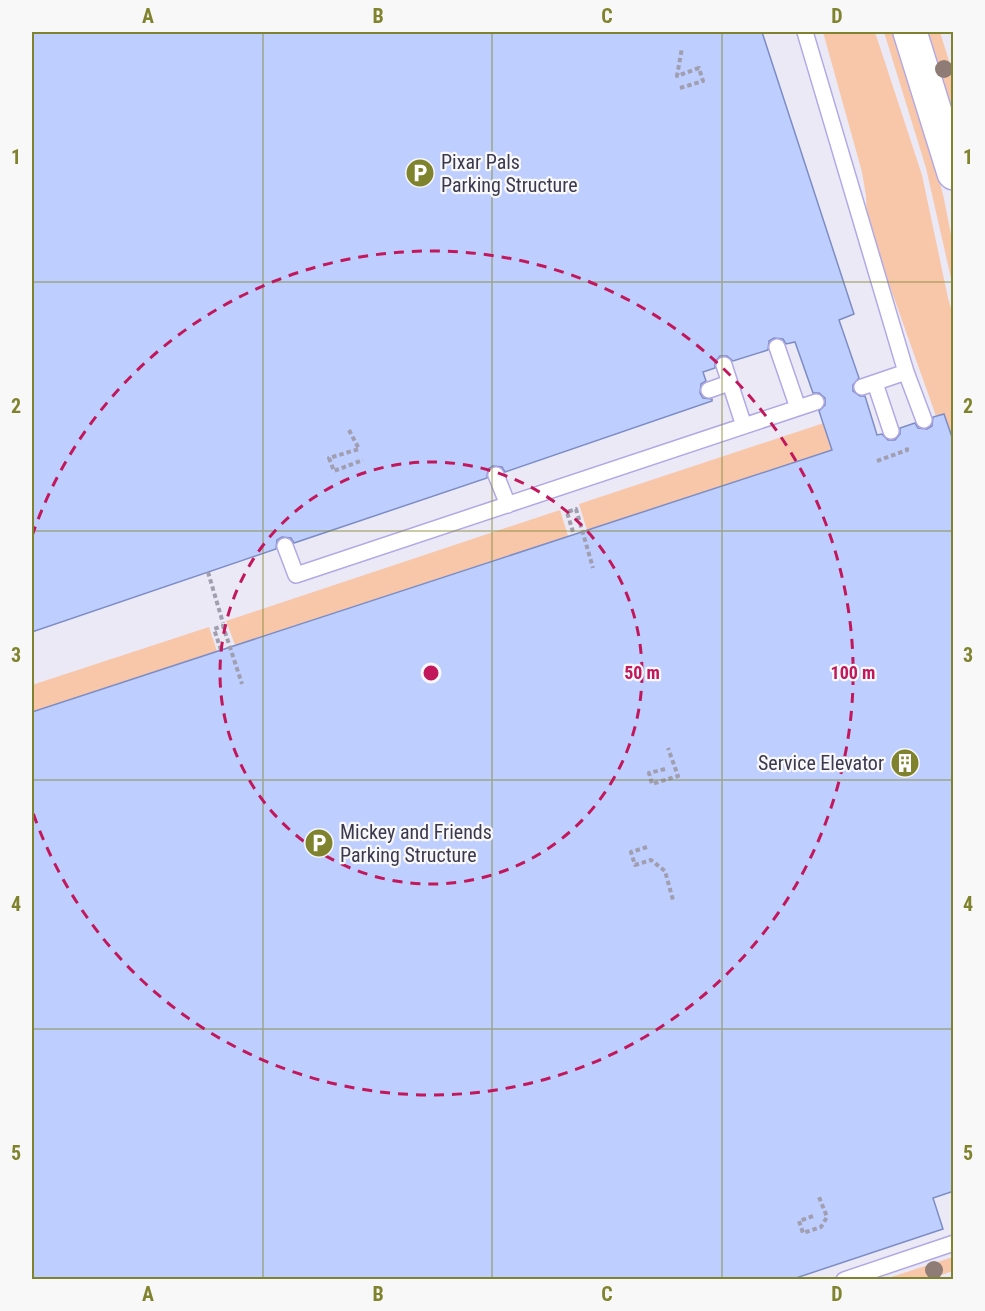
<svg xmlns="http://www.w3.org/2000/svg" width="985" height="1311" viewBox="0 0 985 1311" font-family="'Roboto Condensed',sans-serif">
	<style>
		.green { fill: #f8c7aa }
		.building { fill: #beceff; stroke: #7d8dc4; stroke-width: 1.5 }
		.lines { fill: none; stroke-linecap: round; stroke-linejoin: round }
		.service-casing { stroke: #b2a9e4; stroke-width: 18 }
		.tertiary-casing { stroke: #b2a9e4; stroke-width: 36 }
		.path { stroke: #a09eaf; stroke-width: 4; stroke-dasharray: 4.5 3; stroke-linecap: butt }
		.service { stroke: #fff; stroke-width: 15 }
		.tertiary { stroke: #fff; stroke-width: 33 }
		.tree { fill: #8f7c76 }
		.grid { fill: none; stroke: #80832d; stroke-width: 1.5; stroke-opacity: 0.55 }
		.ring { fill: none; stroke: #c2185b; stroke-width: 3; stroke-dasharray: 10 8 }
		.labels { text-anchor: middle; stroke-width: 4.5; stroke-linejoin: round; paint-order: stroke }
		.poi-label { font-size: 20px; fill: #3c3850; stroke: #f8f8f8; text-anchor: start }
		.centre { fill: #c2185b; stroke: #f8f8f8; stroke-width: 3 }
		.ring-label { font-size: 18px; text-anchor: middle; font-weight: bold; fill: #c2185b; stroke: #f8f8f8; stroke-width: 4.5; stroke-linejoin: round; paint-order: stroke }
		.neatline { fill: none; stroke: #80832d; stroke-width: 2 }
		.grid-label { font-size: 20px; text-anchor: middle; font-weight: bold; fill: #80832d }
	</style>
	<rect width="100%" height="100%" fill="#eae9f5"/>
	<path class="green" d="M823,32H875L922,175L948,298L953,316V443L944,414L936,416L867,222L866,196L862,172Z
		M884,32H895L930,143L944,199L953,245V287L926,168Z
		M927,32H940L953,74V126Z
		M851,414L877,436L587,530L579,504Z
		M560,510L568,536L235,645L226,621Z
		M209,627L217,651L32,712V685Z
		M953,1257V1271L929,1279H885Z"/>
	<path class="building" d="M32,32H762L854,314L839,320L859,378L853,385V391L860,396H865L877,435L882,434L888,440H895L900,434V428L915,423L918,428L927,429L932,426L933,417L944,414L954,443V1191L933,1198L943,1229L790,1280H32V712L832,450L819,411L825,405V398L819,393H813L795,342L786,344L783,339L774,338L769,341L768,350L733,361L727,356H720L715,362V368L703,372L706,381L701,384L700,393L703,398L712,399V401L505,472L502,467L493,466L488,469L487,478L294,543L291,538L282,537L277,540L276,549L32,632Z"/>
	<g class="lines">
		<g class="service-casing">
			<path id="service" d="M805,32L906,372L924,420
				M777,347L798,408
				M724,365L744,426
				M875,383L891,431
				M862,387L906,372
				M709,390L729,383
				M496,475L508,505
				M285,546L296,575L816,402
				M844,1280L954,1243"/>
		</g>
		<g class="tertiary-casing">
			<path id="tertiary" d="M910,32L954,173"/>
		</g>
		<path class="path" d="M680,88L703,81L699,68L677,76L682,48
			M349,430L359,449L329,458L334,471L363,460
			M877,461L907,450V447
			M573,532L567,512L576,509L593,568
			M208,572L223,623
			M221,650L214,629L223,626L242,684
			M665,769L649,773L652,784L678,776L668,748
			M647,847L631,852L635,865L651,860L665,871L673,900
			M813,1216L799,1221L803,1233L821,1227L827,1217L819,1197"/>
		<use href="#service" class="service"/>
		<use href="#tertiary" class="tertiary"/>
	</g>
	<g class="tree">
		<circle cx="944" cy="69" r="9"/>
		<circle cx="934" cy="1270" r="9"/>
	</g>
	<path class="grid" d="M263,32V1280M492,32V1280M722,32V1280M32,282H954M32,531H954M32,780H954M32,1029H954"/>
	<g class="ring">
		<circle cx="431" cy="673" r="211"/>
		<path d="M32 536A422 422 0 1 1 32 810"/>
	</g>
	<defs>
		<g id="parking-disc" transform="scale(1.5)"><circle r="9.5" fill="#80832d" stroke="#f8f8f8"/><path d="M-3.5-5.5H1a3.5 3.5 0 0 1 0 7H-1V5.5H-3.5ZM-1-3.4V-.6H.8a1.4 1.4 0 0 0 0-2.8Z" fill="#fff"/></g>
		<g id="building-disc" transform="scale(1.5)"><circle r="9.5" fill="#80832d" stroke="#f8f8f8"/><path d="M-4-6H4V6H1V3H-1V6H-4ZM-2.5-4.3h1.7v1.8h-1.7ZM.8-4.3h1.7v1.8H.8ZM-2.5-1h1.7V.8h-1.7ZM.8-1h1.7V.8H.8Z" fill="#fff"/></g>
	</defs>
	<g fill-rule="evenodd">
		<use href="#parking-disc" x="420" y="173"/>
		<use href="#building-disc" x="905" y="763"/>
		<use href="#parking-disc" x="319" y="843"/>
	</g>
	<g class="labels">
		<g class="poi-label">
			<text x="441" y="169">Pixar Pals<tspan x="441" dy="23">Parking Structure</tspan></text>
			<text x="884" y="770" text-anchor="end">Service Elevator</text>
			<text x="340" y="839">Mickey and Friends<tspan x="340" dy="23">Parking Structure</tspan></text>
		</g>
	</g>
	<circle cx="431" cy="673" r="9" class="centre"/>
	<g class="ring-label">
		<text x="642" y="679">50 m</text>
		<text x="853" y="679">100 m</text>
	</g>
	<rect width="985" height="1311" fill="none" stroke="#f8f8f8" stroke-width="66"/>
	<rect x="33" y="33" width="919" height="1245" class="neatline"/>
	<g class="grid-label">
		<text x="148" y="23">A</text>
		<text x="378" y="23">B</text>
		<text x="607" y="23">C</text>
		<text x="837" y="23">D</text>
		<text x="16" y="164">1</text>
		<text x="968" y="164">1</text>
		<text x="16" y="413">2</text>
		<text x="968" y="413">2</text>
		<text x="16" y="662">3</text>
		<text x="968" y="662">3</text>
		<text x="16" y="911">4</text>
		<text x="968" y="911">4</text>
		<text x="16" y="1160">5</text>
		<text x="968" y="1160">5</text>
		<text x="148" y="1301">A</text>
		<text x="378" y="1301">B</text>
		<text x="607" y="1301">C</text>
		<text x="837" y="1301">D</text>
	</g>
</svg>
